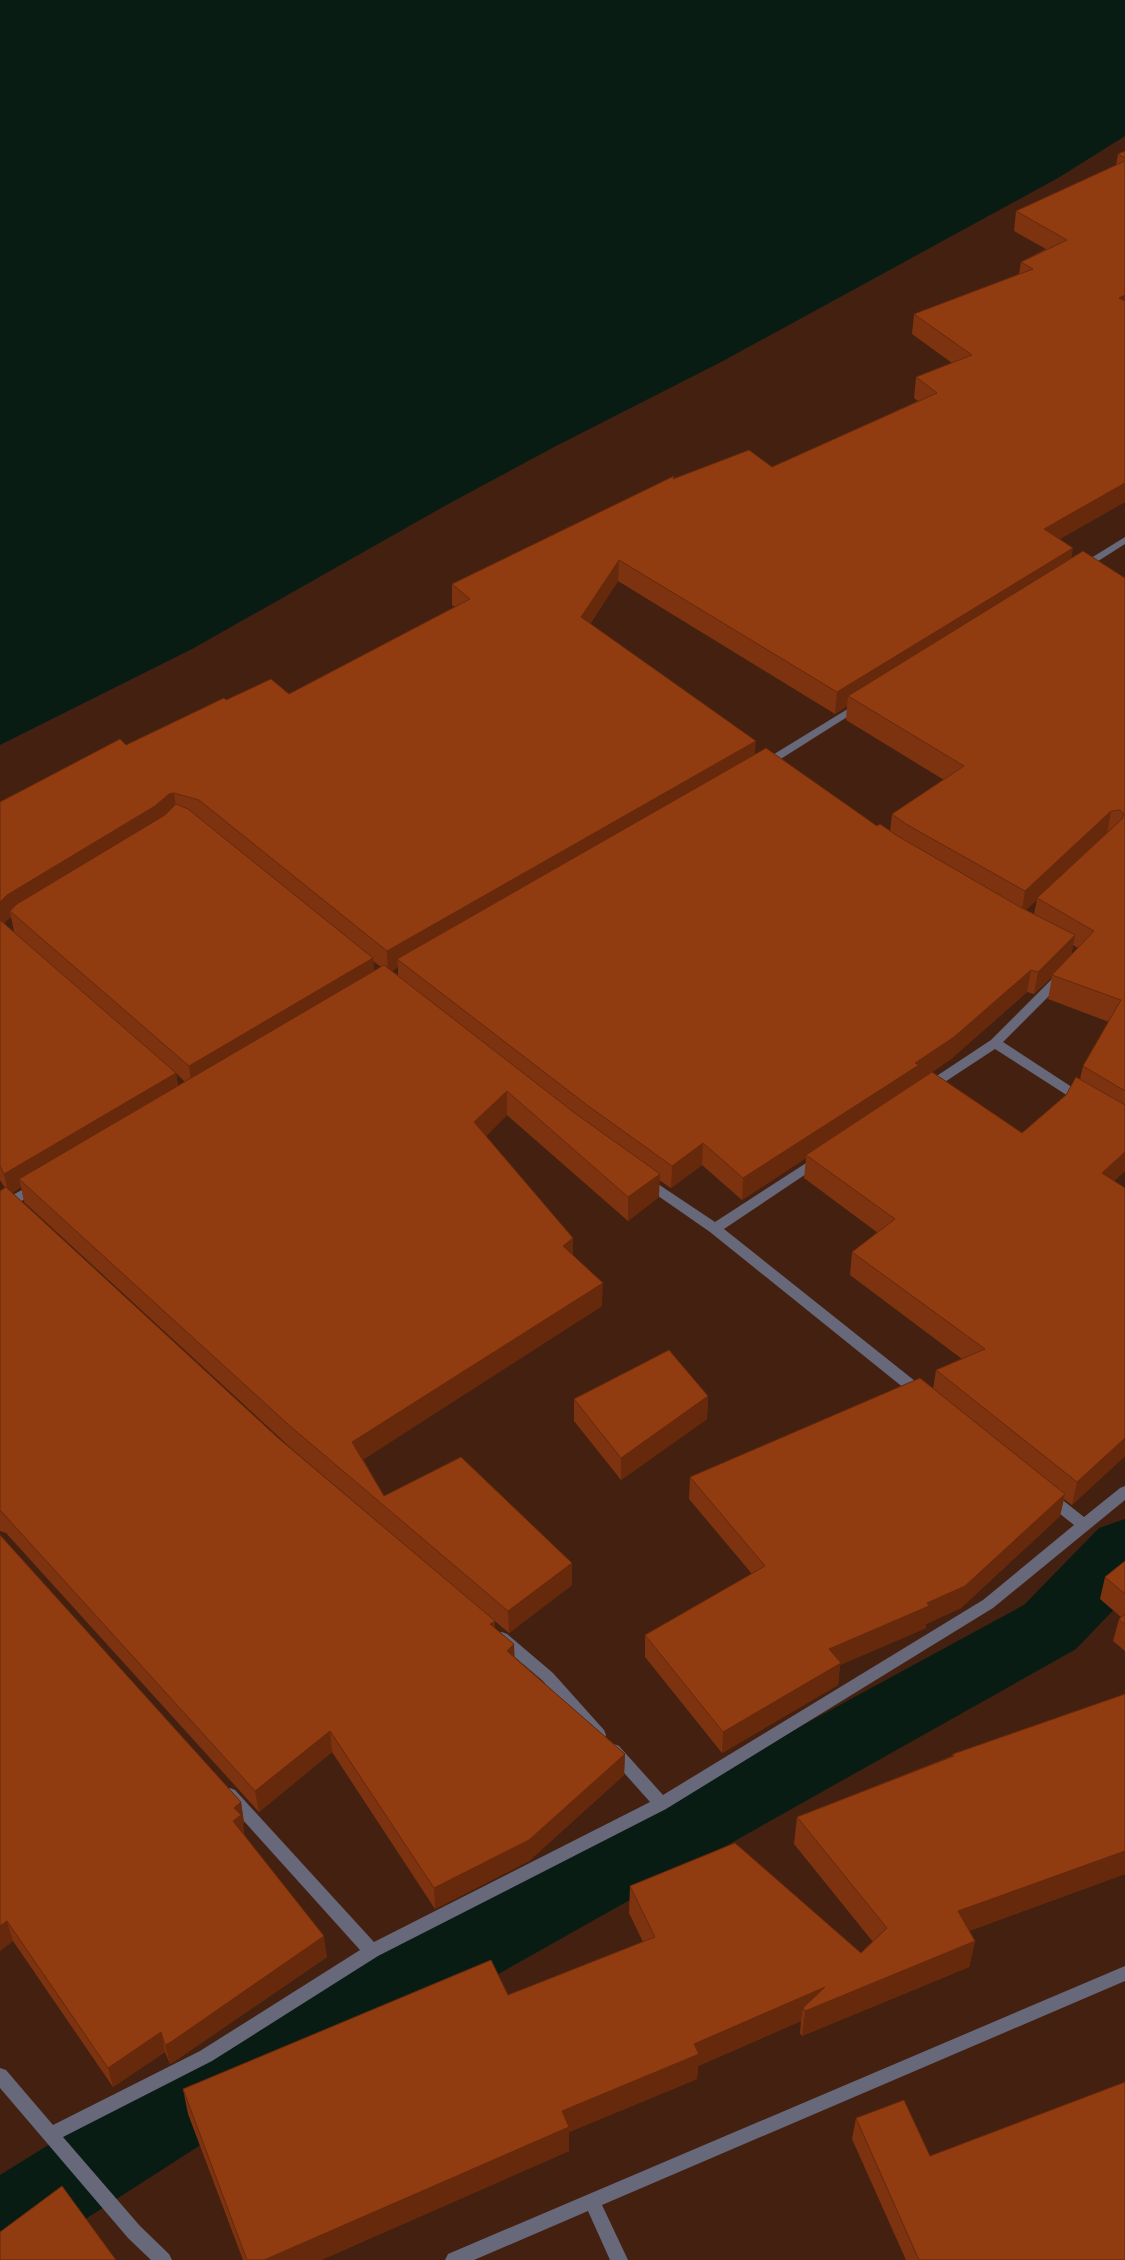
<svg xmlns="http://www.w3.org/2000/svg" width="1125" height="2260" viewBox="0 0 1125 2260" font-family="'Sofia Sans Condensed',sans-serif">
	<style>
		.water { fill: #081c13 }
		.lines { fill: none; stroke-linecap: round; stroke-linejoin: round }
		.canal { fill: #081c13; fill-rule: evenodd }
		.minor { fill: #676879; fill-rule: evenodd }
		.wall { fill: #7d330f; fill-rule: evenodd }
		.shaded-wall { fill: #66290c }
		.building { fill: #913b11; stroke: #66290c }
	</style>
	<rect width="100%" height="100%" fill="#442010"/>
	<path class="water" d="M0,0H1125V136L1058,178L723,361L556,446L450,503L192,649L0,745Z"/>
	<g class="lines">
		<path class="canal" d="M1125,1519V1598L1076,1649L244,2117L31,2254L17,2260H0V2175L184,2061L1024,1605L1099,1528Z"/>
		<path class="minor" d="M1125,537V544L1084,570L1080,571L1075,568Z
			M859,702L864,705L863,707L768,767H760L758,764Z
			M1061,973L1067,977L1065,980L1003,1042L1087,1097L1089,1100L1087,1103H1079L995,1049L931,1091H923L921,1088L923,1085L991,1040L1057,974Z
			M817,1156L823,1161L821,1164L724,1229L925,1389L927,1393L925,1397L920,1398L915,1397L710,1232L641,1184L639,1181L641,1178H649L715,1222Z
			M38,1181L43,1183L44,1186L43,1189L0,1213V1202Z
			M1125,1486V1500L993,1608L666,1809L378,1956L212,2061L63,2137L140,2226L169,2254L172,2260H151L128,2238L0,2088V2068L6,2070L53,2125L200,2051L360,1950L225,1800L222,1795L225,1790L230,1788L235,1790L374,1942L650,1802L609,1756L606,1751L609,1746L614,1744L619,1746L663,1795L983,1600L1074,1525L1045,1502L1043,1498L1045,1494L1050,1492L1055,1494L1084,1517L1120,1488Z
			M502,1632L507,1634L553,1673L604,1730L606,1735L604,1740L599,1742L594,1740L543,1681L497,1642L495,1638L497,1634Z
			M1125,1966V1981L602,2205L628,2260H610L588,2211L474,2260H445L448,2254Z"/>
	</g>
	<path class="wall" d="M1125,151V502L1059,539L1071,558L1125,578V1171L1114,1181L1125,1188V1456L1072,1505L1064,1499L1060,1516L961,1608L926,1624V1628L840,1665L838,1685L722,1753L645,1657V1635L752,1574L689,1499L690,1477L933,1389L936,1370L962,1359L850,1275L852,1252L878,1233L804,1178L806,1158L742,1200L702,1165L671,1188L659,1180V1197L628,1221L507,1115L486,1136L573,1255L602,1306L363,1459L384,1496L572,1585L509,1633L292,1449L24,1202L21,1187L12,1193L277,1437L495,1621V1628L514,1644V1657L625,1754L624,1775L529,1861L435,1909L332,1752L259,1812L6,1533L0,1531V1191L5,1188L0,1180V802L226,700L289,694L455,607L452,605V584L674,476V478L772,467L918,401L914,398L916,377L952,363L912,334L914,314L1019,274L1021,262L1046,249L1014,231L1016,211L1116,165L1118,154ZM618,581L835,714L847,706L846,720L944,780L892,814L890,832L877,826L755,754L590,624ZM1037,900L1034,914L1026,910ZM11,917L14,932L4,923ZM1073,945L1078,948L1071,955ZM373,961L381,967L374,971ZM398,967V975L392,971ZM1052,977L1048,999L1109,1022L1083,1066L1080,1079L1066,1095L1022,1133L932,1072L951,1059L1027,992L1034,994ZM176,1073L185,1082L178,1086Z
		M708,1396L707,1419L621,1480L574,1421V1399Z
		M0,1535L241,1802L244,1823L243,1825L244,1834L327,1957L175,2061L170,2064L165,2052L113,2087L13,1941L0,1951Z
		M1125,1561V1651L1113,1641L1119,1619L1121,1617L1100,1599L1105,1577Z
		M1125,1694V1874L969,1931L975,1941L969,1967L802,2036L800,2033L801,2021L698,2066L697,2079L569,2132V2151L321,2260H243L188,2114L183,2089L508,1995L643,1942L629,1913L630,1886L861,1953L873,1942L794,1844L797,1817L952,1756L953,1754Z
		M856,2118L930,2156L1125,2260H906L852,2139Z"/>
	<path class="shaded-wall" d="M1125,295V314L1119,298Z
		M1125,483V502L1041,550L1044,529Z
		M1073,548L1070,569L848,696L847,706L835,714L837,692Z
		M619,560L618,581L580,638L581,617Z
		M756,741L754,763L397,959L398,967L388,973L387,951Z
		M174,793L177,814L10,911L11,917L0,927V902L7,895L169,794Z
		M1111,811L1107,835L1037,898V900L1021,915L1025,891Z
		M1075,935L1071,957L1052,975V977L1034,994L1038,972Z
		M373,958L375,980L192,1088L189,1066Z
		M1031,970L1027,992L951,1059L806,1155V1158L742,1200L743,1178L915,1063Z
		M176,1073L179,1095L19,1179L21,1187L9,1195L4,1174Z
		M507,1091V1115L475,1146L474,1122Z
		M703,1143L702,1165L671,1188L672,1166Z
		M1125,1152V1171L1097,1197L1102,1173Z
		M660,1174L659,1197L628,1221V1197Z
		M573,1238V1262L563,1246Z
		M603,1283L602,1306L355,1465L352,1442Z
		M708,1396L707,1419L621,1480V1458Z
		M1125,1438V1456L1072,1505L1077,1482Z
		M1065,1494L1060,1516L961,1608L926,1624V1628L840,1665L838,1685L722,1753L723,1732L829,1649L927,1603Z
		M572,1563V1585L509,1633L508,1611Z
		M495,1621V1643L490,1624Z
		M514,1644L515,1666L507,1651Z
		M330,1731L332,1752L259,1812L255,1791Z
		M625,1754L624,1775L529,1861L435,1909L434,1888Z
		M241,1802L244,1823L243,1825L244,1836L233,1821L234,1808Z
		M1125,1851V1874L952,1937L958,1911Z
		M7,1921L13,1941L0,1951V1926Z
		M324,1936L327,1957L175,2061L170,2064L165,2045Z
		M975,1941L969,1967L802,2036L805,2011L803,2008L801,2021L698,2066L697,2079L569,2132V2151L321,2260H264L694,2044L825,1987Z
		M161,2032L165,2052L113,2087L108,2068Z"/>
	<path class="building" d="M1125,151V158L1118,154Z
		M1125,161V295L1119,298L1125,301V483L1044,529L1073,548L837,692L619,560L581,617L756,741L387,951L199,800L174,793L169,794L155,806L7,895L0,902V802L120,739L126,745L224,698L226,700L271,679L289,694L470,599L452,584L674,476L673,479L749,450L772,467L937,393L916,377L972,355L914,314L1033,269L1021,262L1067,240L1016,211Z
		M1083,551L1125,578V1091L1083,1066L1121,1000L1052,975L1094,931L1037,898L1122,819L1124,814L1120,810L1111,811L1025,891L906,824L892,814L964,766L848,696Z
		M766,748L877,826L880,824L896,835L1020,907L1075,935L1038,972L1031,970L954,1037L915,1063L919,1065L743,1178L703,1143L672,1166L587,1105L397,959Z
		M176,804L188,809L373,958L189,1066L10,911L17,904L165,815Z
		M0,920L176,1073L4,1174L0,1166Z
		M384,965L576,1114L660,1174L628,1197L507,1091L474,1122L573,1238L563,1246L603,1283L352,1442L384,1496L461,1457L572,1563L508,1611L290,1426L19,1179Z
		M932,1072L1022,1133L1066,1095L1076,1077L1125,1105V1152L1102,1173L1125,1188V1438L1077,1482L936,1370L985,1349L852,1252L895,1219L806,1155Z
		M6,1187L277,1437L495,1621L490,1624L514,1644L507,1651L625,1754L529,1840L434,1888L330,1731L255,1791L0,1510V1191Z
		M669,1350L708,1396L621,1458L574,1399Z
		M920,1378L1065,1494L965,1586L927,1603L929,1606L829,1649L841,1663L723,1732L645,1635L765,1566L690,1477Z
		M0,1535L241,1802L234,1808L241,1815L233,1821L324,1936L171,2042L165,2045L161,2032L108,2068L7,1921L0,1926Z
		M1125,1561V1594L1105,1577Z
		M1125,1614V1625L1119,1619Z
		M1125,1694V1851L958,1911L975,1941L805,2011L803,2008L825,1987L694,2044L699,2054L562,2111L569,2127L264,2260H247L183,2089L491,1960L508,1995L655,1937L630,1886L735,1843L861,1953L887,1928L797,1817L954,1756L953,1754Z
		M1125,2082V2260H919L856,2118L904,2100L930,2156Z
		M62,2186L116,2260H0V2232Z"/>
</svg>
